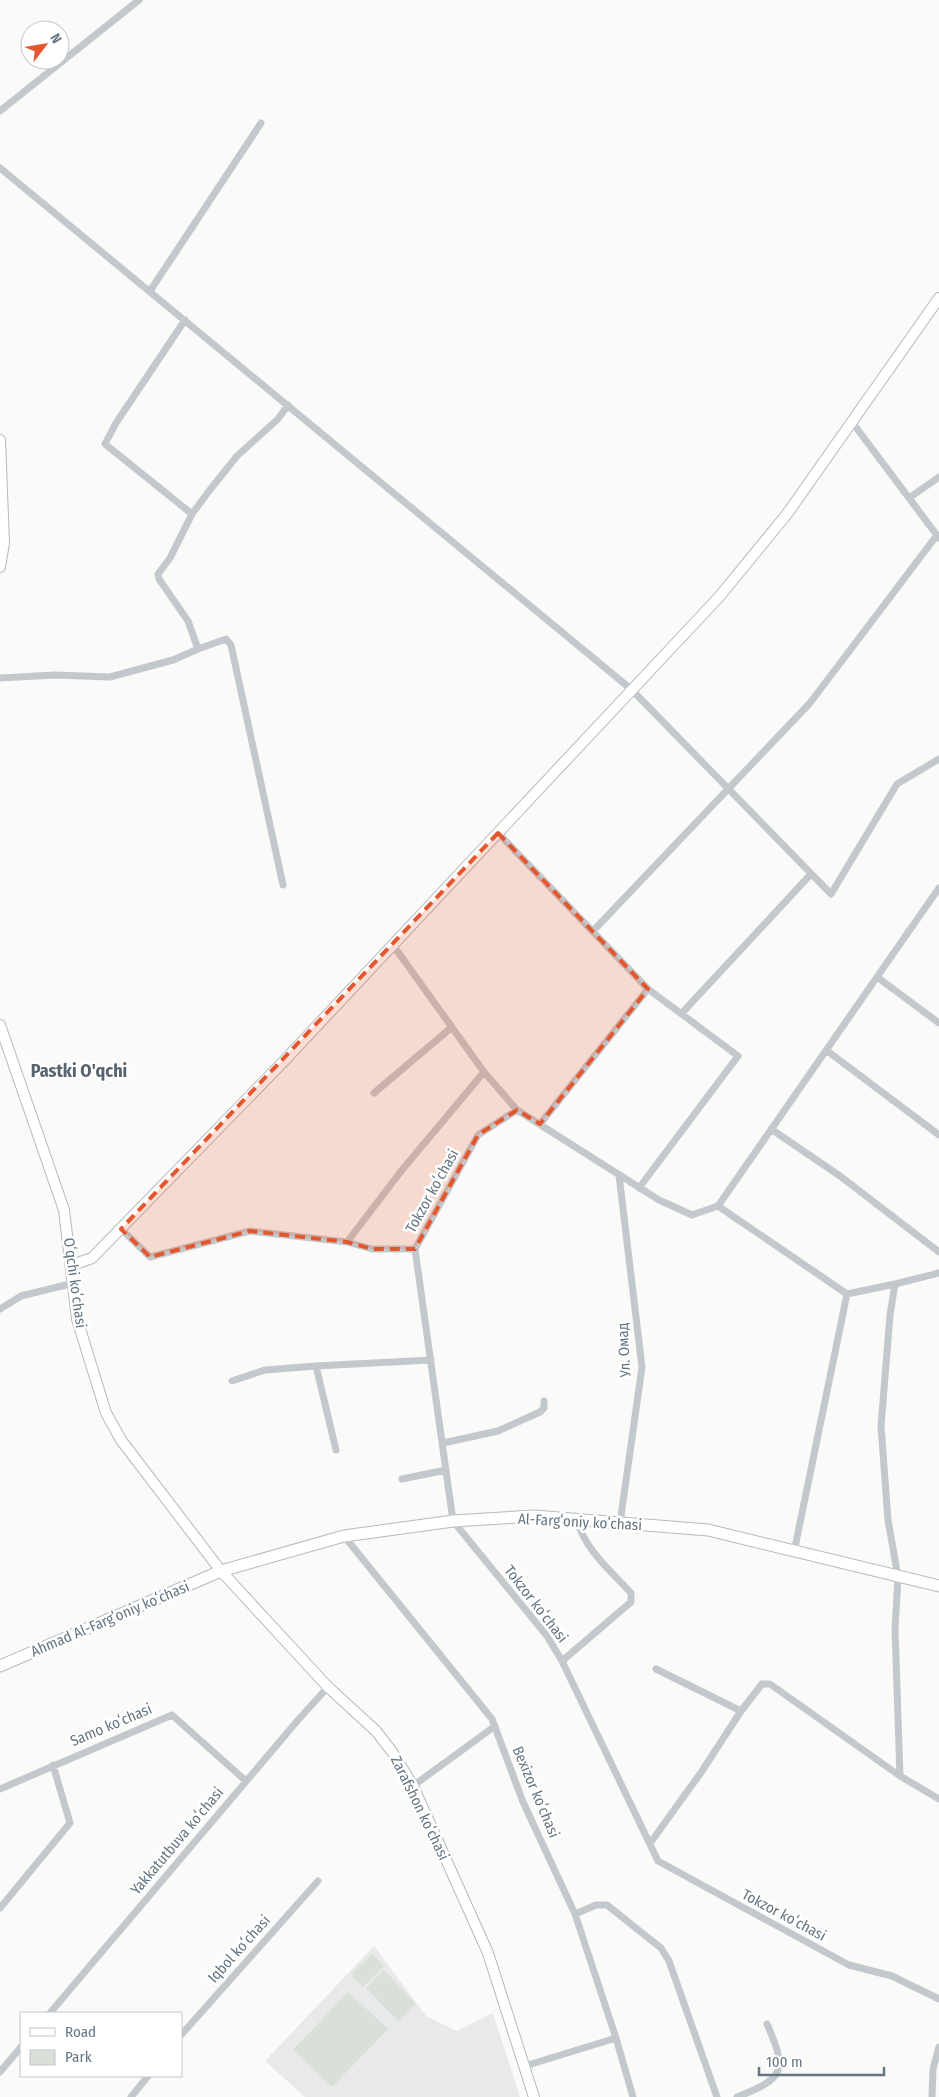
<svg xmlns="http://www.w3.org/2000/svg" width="939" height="2097" viewBox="0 0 939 2097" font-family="'Fira Sans Condensed',sans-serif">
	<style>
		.built { fill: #e8e9e9 }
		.green { fill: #dadfd7 }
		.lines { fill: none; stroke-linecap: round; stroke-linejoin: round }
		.secondary-casing { stroke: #b3babf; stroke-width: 12 }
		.primary-casing { stroke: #b5babe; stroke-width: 13 }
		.street { stroke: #c3c8cc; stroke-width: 7 }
		.secondary { stroke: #fff; stroke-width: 10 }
		.primary { stroke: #fff; stroke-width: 11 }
		.marked { fill: #e4572e; fill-opacity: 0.2; stroke: #e4572e; stroke-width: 4; stroke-dasharray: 10 6; stroke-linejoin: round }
		.labels { text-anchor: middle; stroke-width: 5; stroke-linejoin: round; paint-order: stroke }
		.street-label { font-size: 15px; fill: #657683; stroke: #fff }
		.quarter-label { font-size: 18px; font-weight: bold; fill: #57646e; stroke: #fff }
	</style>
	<rect width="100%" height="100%" fill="#fafaf8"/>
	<path class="built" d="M374,1946L426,2016L457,2031L493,2013L520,2097H305L265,2061Z"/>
	<path class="green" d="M372,1954L384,1966L363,1987L351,1974Z
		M384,1970L416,2004L398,2021L366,1988Z
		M348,1992L388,2029L332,2087L293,2050Z"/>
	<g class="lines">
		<g class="secondary-casing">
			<path id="secondary" d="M0,440L4,543L0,567
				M0,1025L64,1210L77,1319L106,1413L121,1440L221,1571L328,1687L376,1731L393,1753L413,1786L488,1953L534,2097
				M72,1265L92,1258L284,1061L719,597L787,514L939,298"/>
		</g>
		<g class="primary-casing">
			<path id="primary" d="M0,1666L221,1571L344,1536L453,1521L534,1516L708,1530L939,1586"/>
		</g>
		<path class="street" d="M0,111L139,0
			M0,168L632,690L831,894L897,784L939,759
			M150,291L261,123
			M185,320L116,423L105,444L192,514
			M852,422L939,538
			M909,498L939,477
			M198,649L226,639L231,645L283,885
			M0,678L55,675L110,677L173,660L198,649L188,621L159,579L158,574L170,558L192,514L209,491L237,456L278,419L288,405
			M498,833L648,989L540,1124
			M939,888L877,977L939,1023
			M593,931L810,703L937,535
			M393,945L484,1072L517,1110L659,1200L692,1215L718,1206L847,1294L895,1284L890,1315L881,1426L888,1520L898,1577L895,1629L900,1776
			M682,1013L811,874
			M826,1050L939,1135
			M374,1093L452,1027
			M517,1110L478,1135L415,1249L453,1521L547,1636L562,1661L658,1861L849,1965L892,1976L939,1999
			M771,1129L840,1176L939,1252
			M619,1175L642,1367L620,1523
			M639,1188L738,1056L648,989
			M718,1206L877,977
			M121,1229L150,1257L250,1231L347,1242
			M415,1249H372L347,1242L402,1170L484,1072
			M895,1284L939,1273
			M0,1309L21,1296L74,1283
			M316,1366L431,1360
			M232,1381L265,1370L316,1366L336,1450
			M443,1443L498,1431L540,1412L544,1408V1401
			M402,1479L446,1470
			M344,1536L492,1719L523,1802L575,1914L616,2038L633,2097
			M794,1552L847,1294
			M562,1661L631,1602V1593C611,1571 585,1550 577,1520
			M656,1669L741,1711
			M413,1786L495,1726
			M0,1789L172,1715L246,1781
			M651,1842L702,1771L741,1711L762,1684H770L900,1776L939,1799
			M0,1908L70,1823L53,1765
			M575,1914L596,1905H607L661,1948L669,1961L717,2097
			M50,2013L298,1720L328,1687
			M181,2035L318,1881
			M525,2066L616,2038
			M0,2072L21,2047
			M131,2097L148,2076
			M737,2097C786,2078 787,2070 767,2024
			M932,2097L933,2069L939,2047"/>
		<use href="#secondary" class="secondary"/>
		<use href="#primary" class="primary"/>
	</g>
	<path class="marked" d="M498,833L648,989L540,1124L517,1110L478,1135L415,1249H372L347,1242L250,1231L150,1257L121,1229Z"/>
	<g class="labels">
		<g class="street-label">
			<text transform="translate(432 1191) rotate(-61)" y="5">Tokzor koʻchasi</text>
			<text transform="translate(75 1283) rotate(82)" y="5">Oʻqchi koʻchasi</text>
			<text transform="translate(624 1350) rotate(-93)" y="5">Ул. Омад</text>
			<text transform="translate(580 1522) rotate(3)" y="5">Al-Fargʻoniy koʻchasi</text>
			<text transform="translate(536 1604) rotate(52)" y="5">Tokzor koʻchasi</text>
			<text transform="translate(110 1619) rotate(-23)" y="5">Ahmad Al-Fargʻoniy koʻchasi</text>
			<text transform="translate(111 1725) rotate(-23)" y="5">Samo koʻchasi</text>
			<text transform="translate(536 1792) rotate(67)" y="5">Bexizor koʻchasi</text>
			<text transform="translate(420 1808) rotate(64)" y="5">Zarafshon koʻchasi</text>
			<text transform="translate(177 1841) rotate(-50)" y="5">Yakkatutbuva koʻchasi</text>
			<text transform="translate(784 1915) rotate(28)" y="5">Tokzor koʻchasi</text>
			<text transform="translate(239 1949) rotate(-48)" y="5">Iqbol koʻchasi</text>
		</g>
		<g class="quarter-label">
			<text x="79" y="1077">Pastki O'qchi</text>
		</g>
	</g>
	<rect x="20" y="2012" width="162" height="65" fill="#ffffff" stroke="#c1c8cd"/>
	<rect x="30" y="2028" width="25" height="8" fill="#ffffff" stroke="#c1c8cd"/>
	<text x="65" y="2037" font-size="15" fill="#657683">Road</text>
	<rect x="30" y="2050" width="25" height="15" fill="#dadfd7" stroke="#c1c8cd"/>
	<text x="65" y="2062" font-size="15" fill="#657683">Park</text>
	<g transform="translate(45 45) rotate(59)"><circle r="24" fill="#ffffff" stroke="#c1c8cd"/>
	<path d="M0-4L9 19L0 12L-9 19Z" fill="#e4572e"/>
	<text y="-8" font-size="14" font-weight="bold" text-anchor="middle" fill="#657683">N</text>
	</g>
	<path d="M759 2067v8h125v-8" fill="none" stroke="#657683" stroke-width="2.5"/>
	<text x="766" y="2067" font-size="15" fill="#657683" stroke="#ffffff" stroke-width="4" paint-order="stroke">100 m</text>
</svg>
